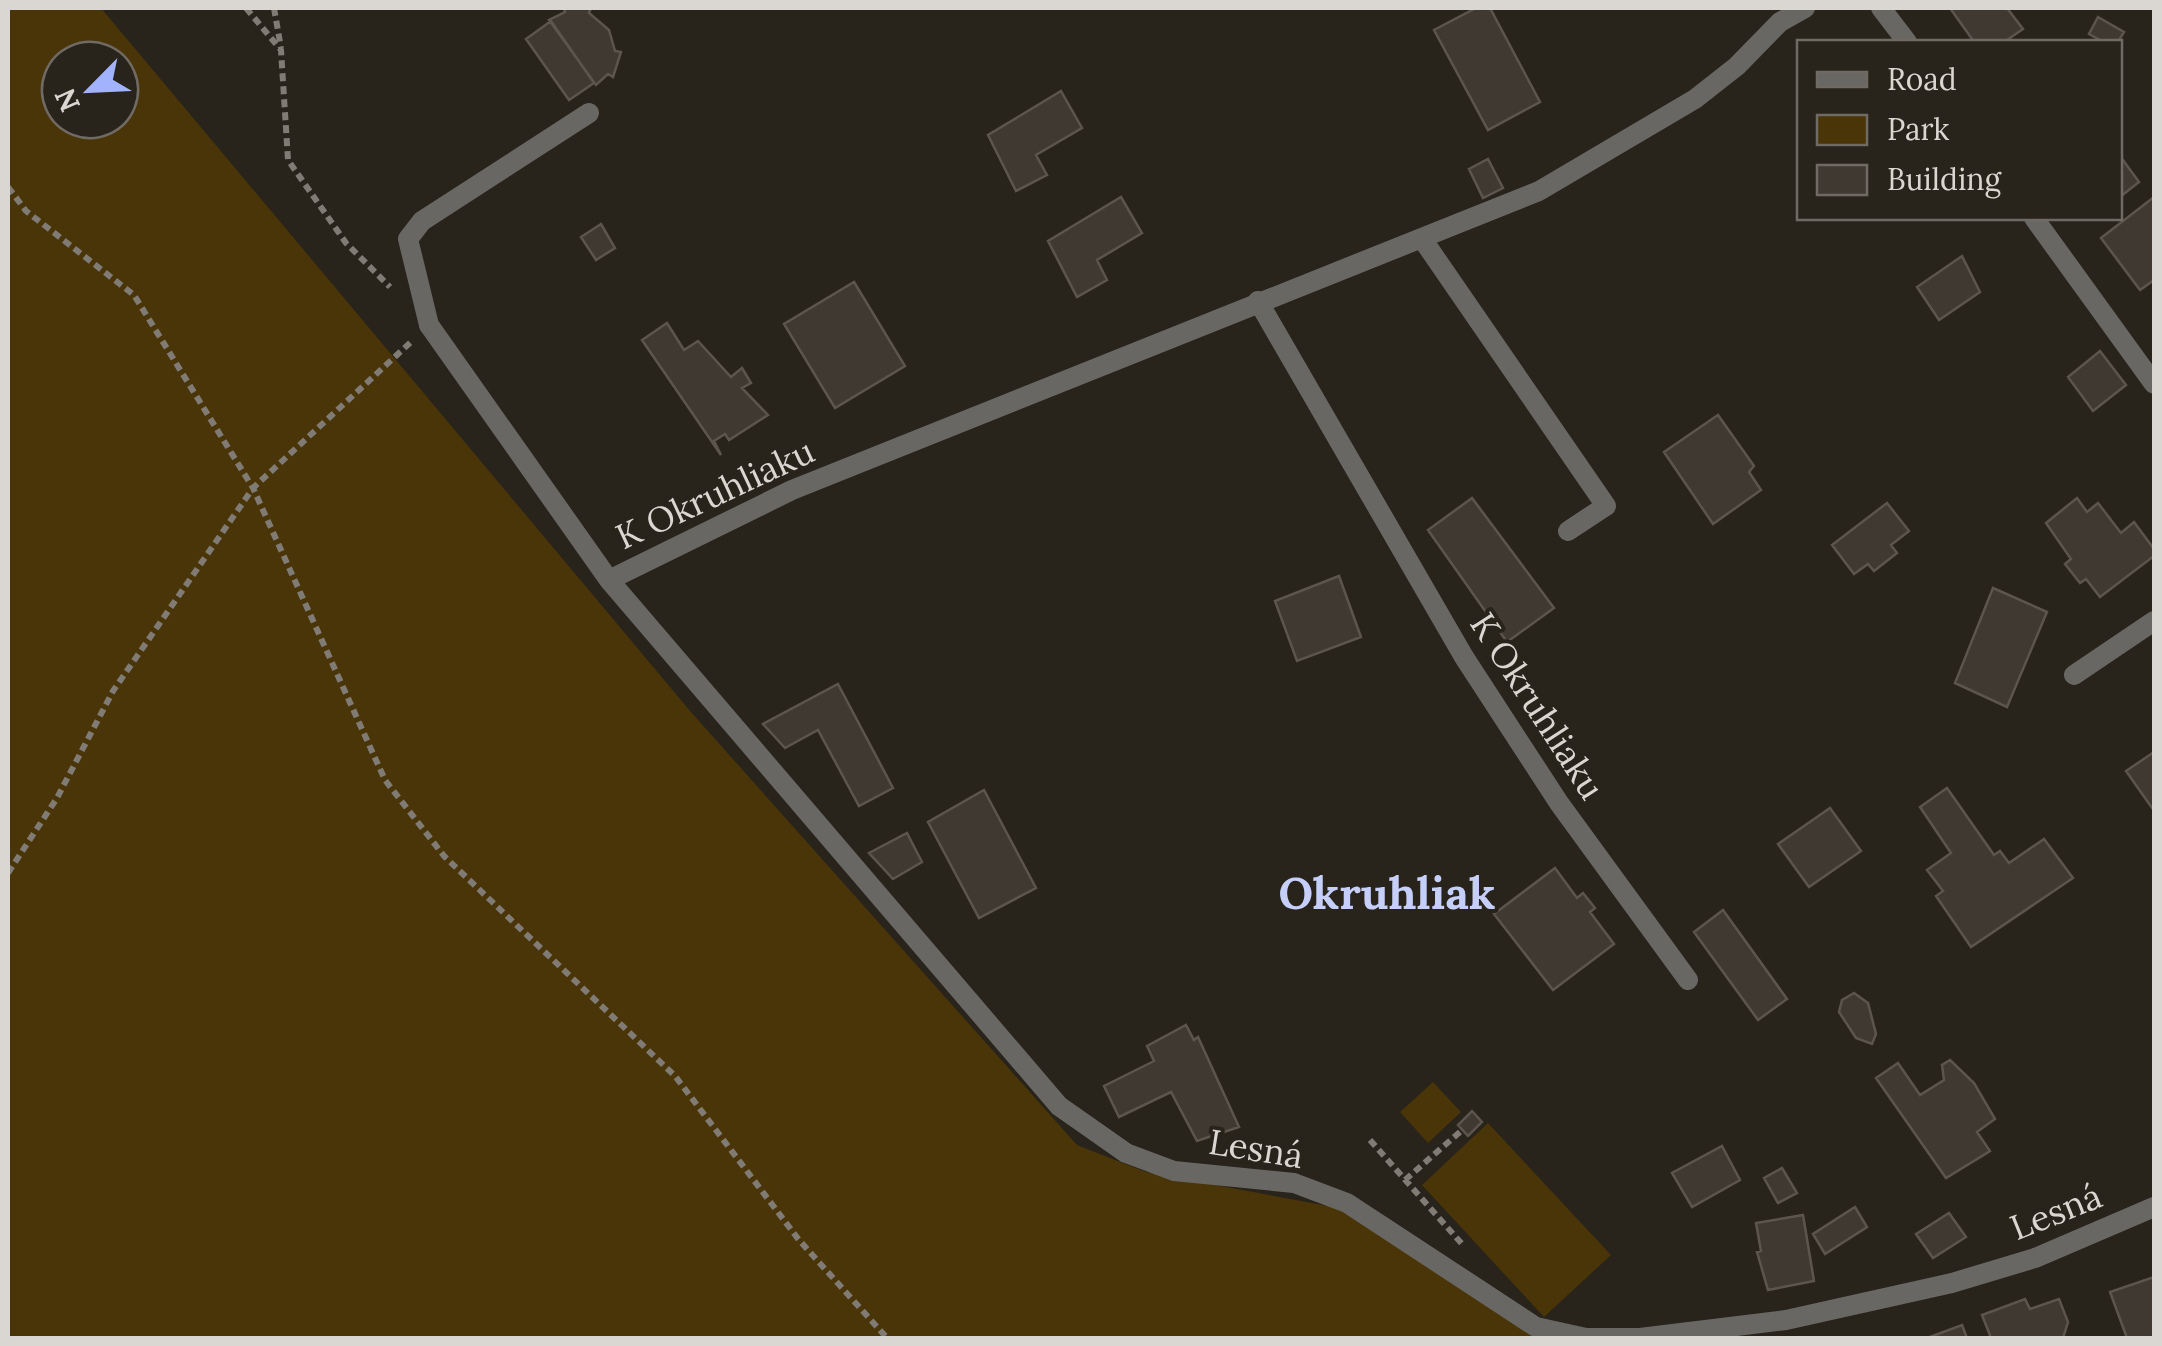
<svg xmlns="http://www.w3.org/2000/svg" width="2162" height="1346" viewBox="0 0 2162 1346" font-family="Lora,serif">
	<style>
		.green { fill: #4a3509; fill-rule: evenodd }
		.building { fill: #403931; stroke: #5c554d; stroke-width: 2.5 }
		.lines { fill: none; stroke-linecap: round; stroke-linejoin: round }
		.path { stroke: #807c75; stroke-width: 6; stroke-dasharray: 8 5; stroke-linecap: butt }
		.service { stroke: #696763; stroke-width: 20 }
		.minor { stroke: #696763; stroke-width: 20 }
		.labels { text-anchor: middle; stroke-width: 8; stroke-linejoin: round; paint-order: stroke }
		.street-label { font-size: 35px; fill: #dad6d1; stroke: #28231b }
		.district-label { font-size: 45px; font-weight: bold; fill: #c5cffa; stroke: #28231b }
	</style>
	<rect width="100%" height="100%" fill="#28231b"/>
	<path class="green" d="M8,8H101L691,712L1077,1145L1146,1172L1344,1209L1533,1335L1672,1338H8ZM60,60H120V120H60Z
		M1433,1082L1461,1112L1428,1143L1400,1112Z
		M1488,1123L1611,1255L1544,1317L1422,1185Z"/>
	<path class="building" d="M564,8H591L589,13L609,30L615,51L621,52L613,77L608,74L596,85L549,20L565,12Z
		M1476,8H1490L1540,102L1488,130L1434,30Z
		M1950,8H2007L2023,29L2004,42H1966L1972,39Z
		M2098,17L2124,32L2118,42H2104L2089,34Z
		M551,21L594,83L569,100L526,39Z
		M1061,91L1082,128L1036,155L1047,175L1016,191L988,135Z
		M2120,156L2139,182L2120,197Z
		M1488,159L1503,188L1483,198L1469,169Z
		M1121,197L1142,233L1097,260L1107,280L1077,297L1048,241Z
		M2154,197V280L2140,290L2101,238Z
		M601,224L615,248L596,260L581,237Z
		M1962,256L1980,292L1939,320L1917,287Z
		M854,282L905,366L835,408L784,324Z
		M667,323L684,350L698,341L731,377L742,368L751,383L742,388L768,415L729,440L725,434L714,441L721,455L642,340Z
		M2100,351L2126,385L2093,411L2068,377Z
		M1718,415L1754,466L1749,472L1761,490L1713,524L1664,452Z
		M1472,498L1554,608L1507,642L1428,530Z
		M2077,498L2087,512L2098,503L2121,533L2134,522L2154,549V556L2100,597L2086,579L2080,583L2065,564L2071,559L2046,523Z
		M1887,503L1909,531L1891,545L1897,553L1874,571L1868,564L1854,574L1832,545Z
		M1339,576L1361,637L1297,661L1275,601Z
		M1993,588L2047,612L2007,707L1955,683Z
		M838,684L893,788L859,806L818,730L785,748L763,724Z
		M2154,752V807L2152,808L2126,771Z
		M1947,788L1994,855L2000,851L2009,863L2044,839L2073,878L1971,947L1936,896L1943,891L1927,870L1951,853L1920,807Z
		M984,790L1036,888L979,918L928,822Z
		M1830,808L1861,851L1809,887L1778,844Z
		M907,833L922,862L893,879L869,853Z
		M1555,868L1577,898L1583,893L1595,908L1590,912L1614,944L1553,990L1494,914Z
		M1723,910L1787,999L1758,1020L1694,932Z
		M1854,993L1868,1003L1876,1034L1872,1044L1856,1038L1839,1012L1842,1000Z
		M1186,1025L1194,1040L1198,1037L1239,1127L1197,1141L1171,1092L1119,1117L1104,1086L1154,1061L1147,1046Z
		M1950,1060L1974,1083L1995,1119L1977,1132L1990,1151L1946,1178L1876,1078L1898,1063L1920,1095L1944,1080L1942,1065Z
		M1472,1111L1482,1122L1468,1136L1458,1125Z
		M1722,1146L1740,1180L1692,1207L1672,1173Z
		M1782,1168L1797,1193L1778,1203L1764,1178Z
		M1855,1207L1867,1227L1825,1254L1813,1234Z
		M1949,1213L1966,1237L1933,1258L1916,1234Z
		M1803,1215L1814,1281L1768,1290L1757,1252L1761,1251L1756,1223Z
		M2154,1277V1338H2127L2110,1292Z
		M2025,1299L2030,1309L2059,1299L2068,1322L2063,1338H1991L1982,1315Z
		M1962,1325L1967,1338H1927Z"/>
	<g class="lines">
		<path class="path" d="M246,8L281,50L288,160L346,243L390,287
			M274,8L281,48
			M8,187L26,211L134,295L253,488L385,780L444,856L675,1076L799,1240L887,1338
			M8,873L57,798L113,691L253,488L412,341
			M1370,1140L1462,1244
			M1405,1180L1461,1131"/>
		<path class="service" d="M1423,240L1606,506L1568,531
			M1258,301L1464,657L1559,803L1688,980
			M429,325L408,239L422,221L589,113
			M2074,675L2154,621"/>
		<path class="minor" d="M1881,8L1907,42
			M2034,218L2154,384
			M429,325L609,580L792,490L1539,191L1695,99L1737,66L1780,22L1805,8
			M609,580L1059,1106L1126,1153L1174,1171L1294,1183L1347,1203L1536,1327L1586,1338H1640L1786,1320L1952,1283L2035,1258L2154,1207"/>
	</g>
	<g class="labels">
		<g class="street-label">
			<text transform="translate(715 494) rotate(-25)" y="12">K Okruhliaku</text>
			<text transform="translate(1537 706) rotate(57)" y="12">K Okruhliaku</text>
			<text transform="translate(1256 1149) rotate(9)" y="12">Lesná</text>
			<text transform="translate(2056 1212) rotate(-22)" y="12">Lesná</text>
		</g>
		<g class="district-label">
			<text x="1387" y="909">Okruhliak</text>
		</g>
	</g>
	<rect width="2162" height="1346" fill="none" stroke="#dad6d1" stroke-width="20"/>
	<rect x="1797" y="40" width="325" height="180" fill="#28231b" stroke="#6f6b64" stroke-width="2.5"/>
	<rect x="1817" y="72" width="50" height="15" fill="#696763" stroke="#6f6b64" stroke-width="2.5"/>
	<text x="1887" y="90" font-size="30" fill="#dad6d1">Road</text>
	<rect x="1817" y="115" width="50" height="30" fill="#4a3509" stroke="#6f6b64" stroke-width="2.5"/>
	<text x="1887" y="140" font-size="30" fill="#dad6d1">Park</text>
	<rect x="1817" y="165" width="50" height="30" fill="#403931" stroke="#6f6b64" stroke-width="2.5"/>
	<text x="1887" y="190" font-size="30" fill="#dad6d1">Building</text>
	<g transform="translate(90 90) rotate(246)"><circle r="48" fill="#28231b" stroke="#6f6b64" stroke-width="2.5"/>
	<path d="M0-8L18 38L0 25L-18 38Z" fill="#a2b2fd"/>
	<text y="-15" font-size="28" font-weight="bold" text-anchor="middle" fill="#dad6d1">N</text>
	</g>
</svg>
